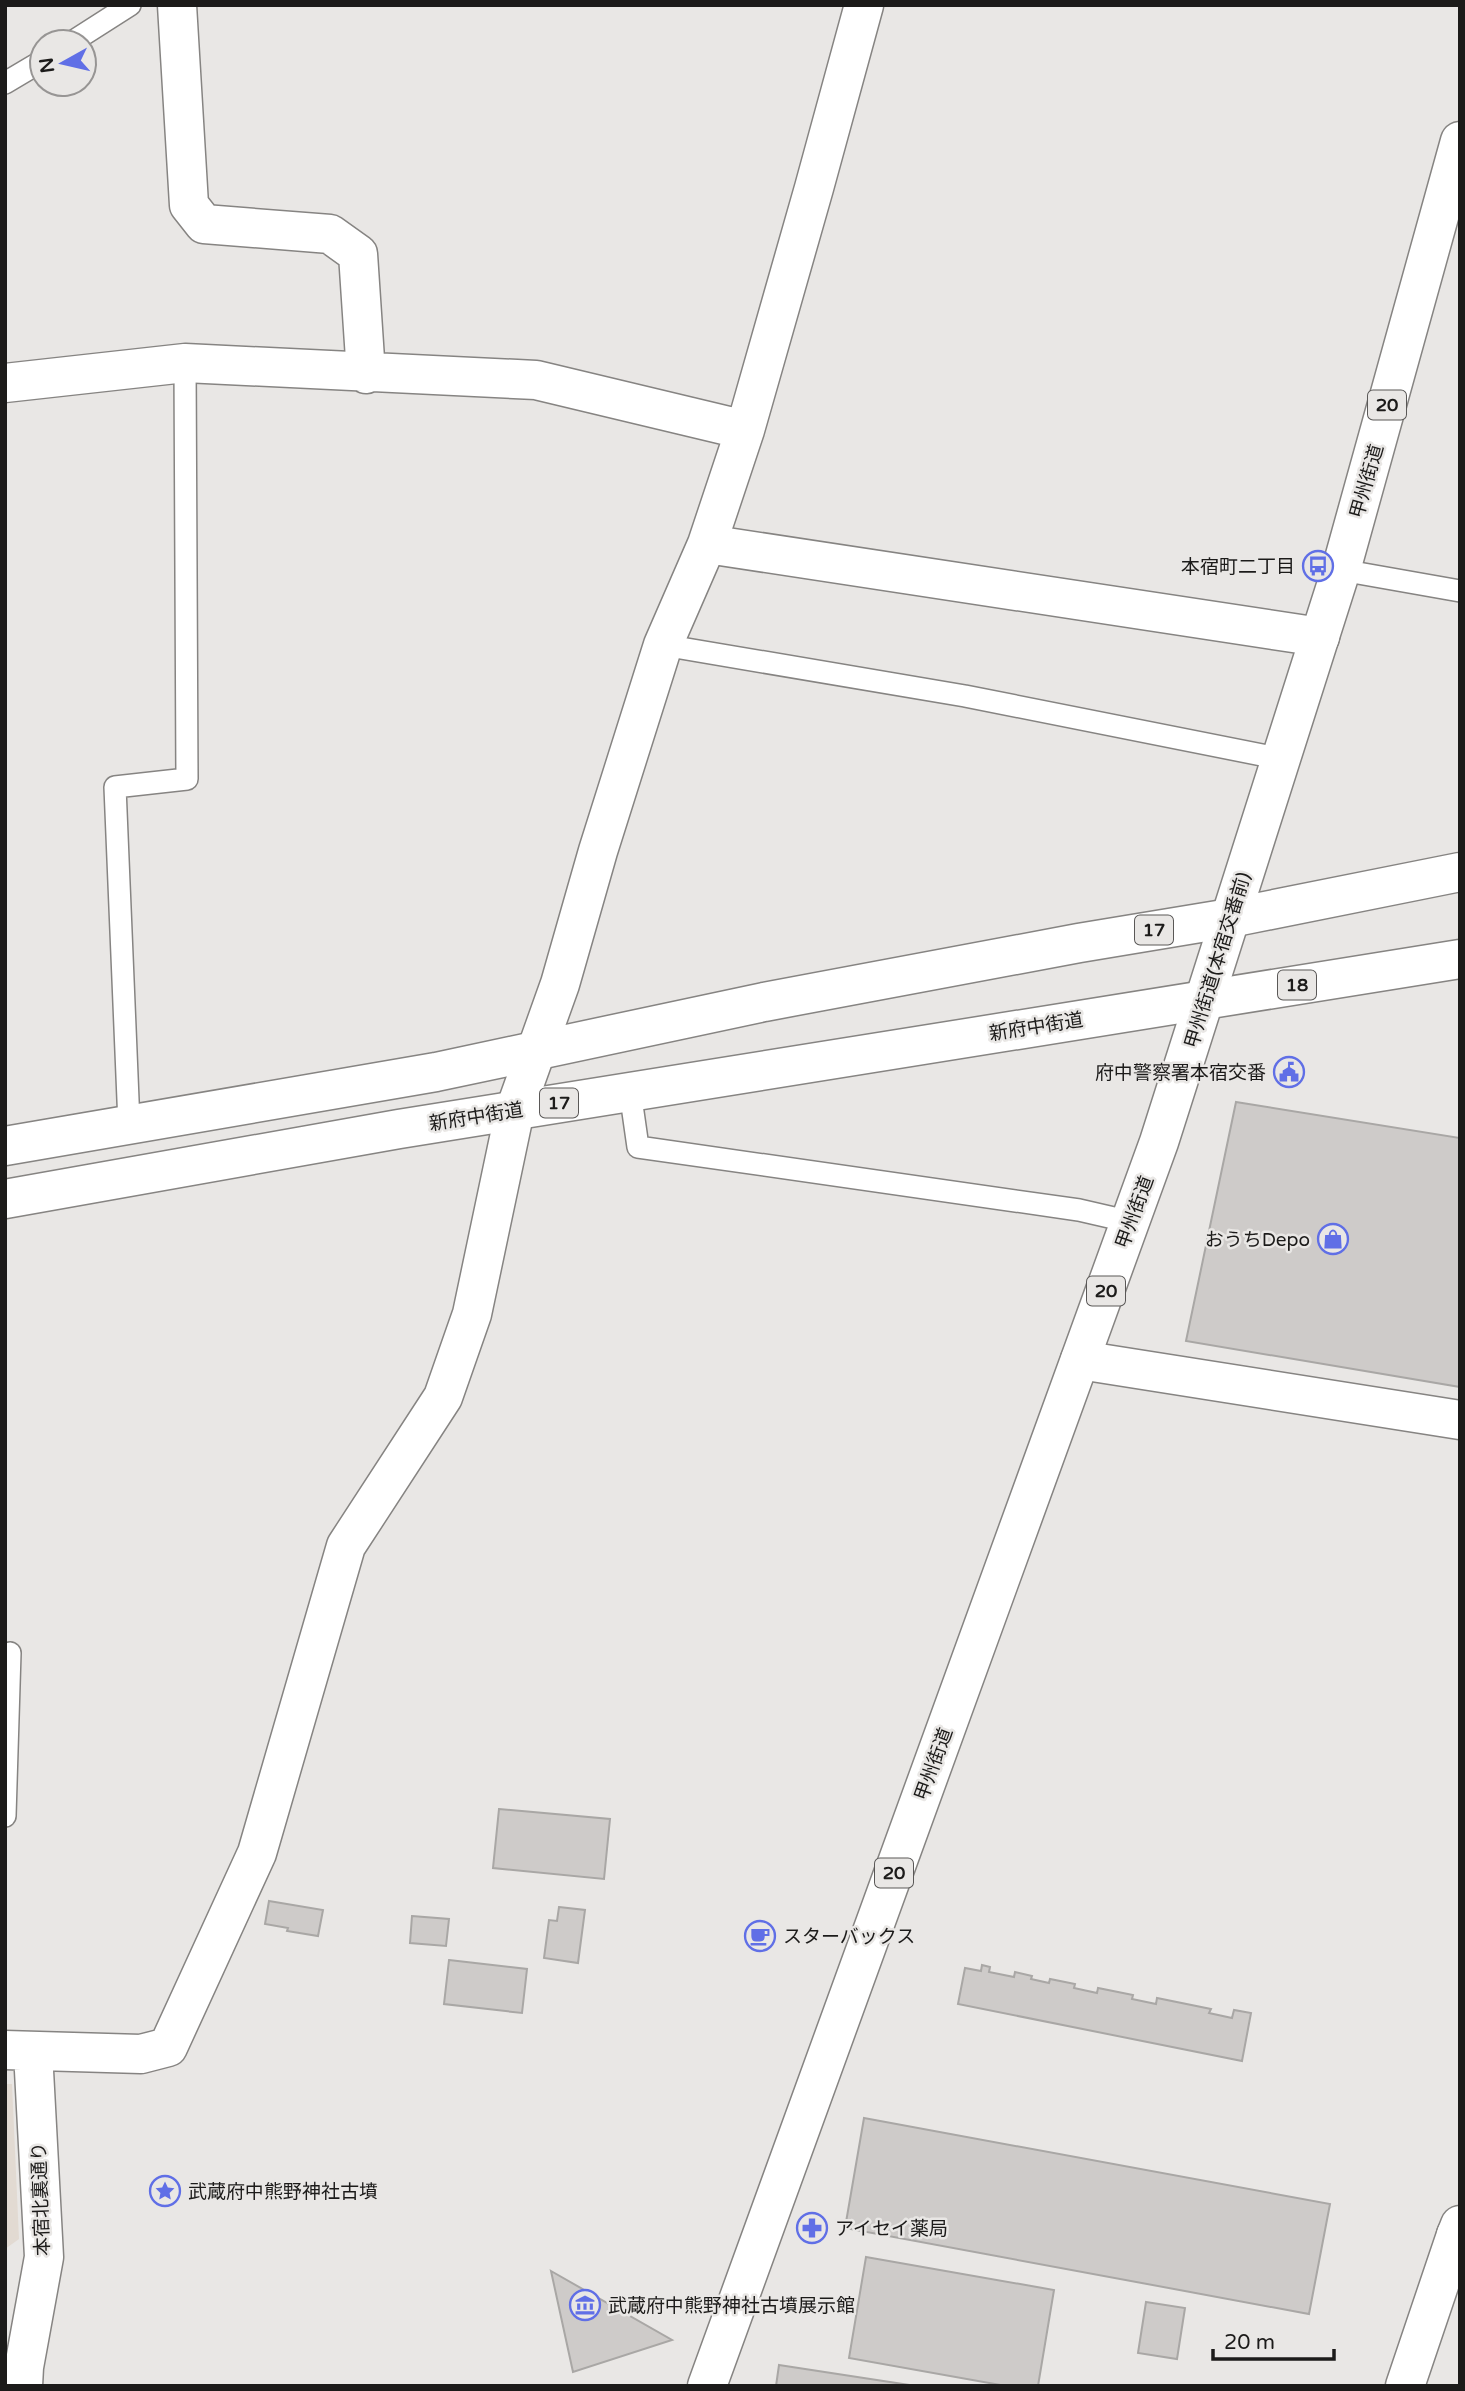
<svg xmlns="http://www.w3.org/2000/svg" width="1465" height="2391" viewBox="0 0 1465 2391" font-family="'Varela Round','Noto Sans JP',sans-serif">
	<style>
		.built { fill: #e2dad2 }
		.building { fill: #cecbc9; stroke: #a9a7a5; stroke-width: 2 }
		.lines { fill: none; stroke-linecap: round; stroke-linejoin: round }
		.lane-casing { stroke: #868482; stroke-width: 24 }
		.street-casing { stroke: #868482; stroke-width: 41 }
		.secondary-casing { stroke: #868482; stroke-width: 41 }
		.primary-casing { stroke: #868482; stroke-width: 41 }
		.highway-casing { stroke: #868482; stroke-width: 41 }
		.lane { stroke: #fff; stroke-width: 21 }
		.street { stroke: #fff; stroke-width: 38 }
		.secondary { stroke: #fff; stroke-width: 38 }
		.primary { stroke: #fff; stroke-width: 38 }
		.highway { stroke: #fff; stroke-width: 38 }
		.labels { text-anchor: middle; stroke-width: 5; stroke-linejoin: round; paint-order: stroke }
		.shield { fill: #e9e7e5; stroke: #5a5857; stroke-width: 2 }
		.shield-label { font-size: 18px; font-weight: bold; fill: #1c1b1a }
		.street-label { font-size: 19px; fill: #1c1b1a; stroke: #e9e7e5 }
		.poi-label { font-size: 19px; fill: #1c1b1a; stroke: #e9e7e5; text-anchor: start }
	</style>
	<rect width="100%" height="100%" fill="#e9e7e5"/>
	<path class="built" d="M5,2084H12L19,2239L5,2249Z"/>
	<path class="building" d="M1236,1102L1460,1138V1387L1186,1341Z
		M499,1809L610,1819L604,1879L493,1868Z
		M269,1901L323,1910L318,1936L287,1931L288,1928L265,1924Z
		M559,1907L585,1910L578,1963L544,1958L549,1920L557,1921Z
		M412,1916L449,1919L446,1946L410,1943Z
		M449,1960L527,1969L522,2013L444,2004Z
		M982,1965L990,1967L989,1972L1014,1977L1015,1972L1032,1976L1031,1979L1049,1983L1050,1979L1075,1984L1074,1988L1097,1993L1098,1988L1133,1995L1132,1999L1156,2004L1157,1998L1211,2009L1209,2013L1232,2018L1234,2010L1251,2013L1242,2061L958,2004L965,1968L981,1971Z
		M864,2118L1330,2204L1309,2314L845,2228Z
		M866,2257L1054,2290L1038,2386H1006L849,2358Z
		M551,2271L672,2340L573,2372Z
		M1146,2302L1185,2308L1177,2359L1138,2353Z
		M779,2365L916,2386H776Z"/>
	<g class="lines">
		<g class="lane-casing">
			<path id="lane" d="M72,42L130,5
				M5,83L42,61
				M1341,570L1460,591
				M663,645L965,696L1282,759
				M630,1091L638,1147L1079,1210L1131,1222
				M129,1124L115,787L187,779L185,363
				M5,1816L10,1653"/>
		</g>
		<g class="street-casing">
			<path id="street" d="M177,5L189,205L204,224L330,234L358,254L366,374
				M5,383L185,363L536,380L745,430
				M707,544L1320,637
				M1080,1360L1460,1420
				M5,2050L141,2054L168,2047L257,1853L346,1546L443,1397L472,1314L515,1110L560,984L598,851L663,645L707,544L745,430L814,188L864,5
				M23,2386L24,2367L44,2257L33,2052
				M1405,2386L1456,2235L1460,2237"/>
		</g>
		<g class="secondary-casing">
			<path id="secondary" d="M1456,2235L1460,2225"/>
		</g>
		<g class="primary-casing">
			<path id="primary" d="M5,1146L436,1072L764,1002L1079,943L1230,918L1460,872
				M5,1199L399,1129L1460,959"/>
		</g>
		<g class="highway-casing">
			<path id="highway" d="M707,2386L1159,1142L1341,570L1460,141"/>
		</g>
		<use href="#lane" class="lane"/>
		<use href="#street" class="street"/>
		<use href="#secondary" class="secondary"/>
		<use href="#primary" class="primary"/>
		<use href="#highway" class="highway"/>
	</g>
	<defs>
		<g id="bus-ring" transform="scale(1.575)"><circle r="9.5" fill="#e9e7e5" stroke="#606fe6" stroke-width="1.5"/><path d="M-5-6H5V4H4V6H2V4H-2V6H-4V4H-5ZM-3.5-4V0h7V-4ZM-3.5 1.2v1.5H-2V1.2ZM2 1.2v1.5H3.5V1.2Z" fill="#606fe6"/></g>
		<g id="civic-ring" transform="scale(1.575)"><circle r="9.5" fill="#e9e7e5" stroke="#606fe6" stroke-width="1.5"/><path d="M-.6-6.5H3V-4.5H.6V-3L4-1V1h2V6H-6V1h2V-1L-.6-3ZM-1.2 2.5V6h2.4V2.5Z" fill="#606fe6"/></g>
		<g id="shop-ring" transform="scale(1.575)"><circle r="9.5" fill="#e9e7e5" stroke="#606fe6" stroke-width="1.5"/><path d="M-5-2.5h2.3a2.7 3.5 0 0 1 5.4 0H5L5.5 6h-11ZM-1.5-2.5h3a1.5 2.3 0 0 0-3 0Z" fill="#606fe6"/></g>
		<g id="cafe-ring" transform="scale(1.575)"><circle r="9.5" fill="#e9e7e5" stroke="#606fe6" stroke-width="1.5"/><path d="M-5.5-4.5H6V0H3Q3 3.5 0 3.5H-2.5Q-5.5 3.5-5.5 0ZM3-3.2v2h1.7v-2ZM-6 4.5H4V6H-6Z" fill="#606fe6"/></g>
		<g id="sight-ring" transform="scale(1.575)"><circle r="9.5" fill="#e9e7e5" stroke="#606fe6" stroke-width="1.5"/><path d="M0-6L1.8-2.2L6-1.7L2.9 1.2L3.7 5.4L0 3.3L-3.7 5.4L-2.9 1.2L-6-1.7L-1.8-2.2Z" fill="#606fe6"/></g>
		<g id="pharmacy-ring" transform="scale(1.575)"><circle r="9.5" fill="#e9e7e5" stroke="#606fe6" stroke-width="1.5"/><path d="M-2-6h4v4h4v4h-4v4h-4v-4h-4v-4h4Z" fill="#606fe6"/></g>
		<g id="museum-ring" transform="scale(1.575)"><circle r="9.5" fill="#e9e7e5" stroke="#606fe6" stroke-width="1.5"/><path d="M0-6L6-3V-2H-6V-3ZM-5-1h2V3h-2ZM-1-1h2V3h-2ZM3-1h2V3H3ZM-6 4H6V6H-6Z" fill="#606fe6"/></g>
	</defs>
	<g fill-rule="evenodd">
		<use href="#bus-ring" x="1318" y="566"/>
		<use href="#civic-ring" x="1289" y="1072"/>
		<use href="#shop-ring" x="1333" y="1239"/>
		<use href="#cafe-ring" x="760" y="1936"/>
		<use href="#sight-ring" x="165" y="2191"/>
		<use href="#pharmacy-ring" x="812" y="2228"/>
		<use href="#museum-ring" x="585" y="2305"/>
	</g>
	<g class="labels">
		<g class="shield">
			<rect x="1368" y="390.5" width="38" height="29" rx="5"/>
			<rect x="1135" y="915.5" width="38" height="29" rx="5"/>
			<rect x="1278" y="970.5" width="38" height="29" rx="5"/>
			<rect x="540" y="1088.5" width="38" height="29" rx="5"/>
			<rect x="1087" y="1276.5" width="38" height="29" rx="5"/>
			<rect x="875" y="1858.5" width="38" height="29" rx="5"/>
		</g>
		<g class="shield-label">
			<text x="1387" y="411">20</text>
			<text x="1154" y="936">17</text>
			<text x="1297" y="991">18</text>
			<text x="559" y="1109">17</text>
			<text x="1106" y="1297">20</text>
			<text x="894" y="1879">20</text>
		</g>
		<g class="street-label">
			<text transform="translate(1366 481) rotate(-74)" y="7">甲州街道</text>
			<text transform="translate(1217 960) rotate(-73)" y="7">甲州街道(本宿交番前)</text>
			<text transform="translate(1036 1026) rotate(-9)" y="7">新府中街道</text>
			<text transform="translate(476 1116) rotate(-9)" y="7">新府中街道</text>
			<text transform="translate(1134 1212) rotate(-70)" y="7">甲州街道</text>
			<text transform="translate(933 1764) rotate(-70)" y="7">甲州街道</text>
			<text transform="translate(40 2199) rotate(-92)" y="7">本宿北裏通り</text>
		</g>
		<g class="poi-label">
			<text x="1295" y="573" text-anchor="end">本宿町二丁目</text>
			<text x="1266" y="1079" text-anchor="end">府中警察署本宿交番</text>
			<text x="1310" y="1246" text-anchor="end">おうちDepo</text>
			<text x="783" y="1943">スターバックス</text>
			<text x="188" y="2198">武蔵府中熊野神社古墳</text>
			<text x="835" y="2235">アイセイ薬局</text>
			<text x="608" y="2312">武蔵府中熊野神社古墳展示館</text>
		</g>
	</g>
	<rect width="1465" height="2391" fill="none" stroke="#1c1b1a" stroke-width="14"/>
	<g transform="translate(63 63) rotate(262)"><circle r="33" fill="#e9e7e5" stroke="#979594" stroke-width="2"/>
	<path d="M0-5L12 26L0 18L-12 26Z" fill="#606fe6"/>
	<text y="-10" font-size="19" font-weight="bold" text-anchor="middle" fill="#1c1b1a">N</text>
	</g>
	<path d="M1213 2349v10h121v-10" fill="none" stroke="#1c1b1a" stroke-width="3.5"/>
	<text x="1224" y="2349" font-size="21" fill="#1c1b1a" stroke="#e9e7e5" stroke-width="5" paint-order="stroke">20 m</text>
</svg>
